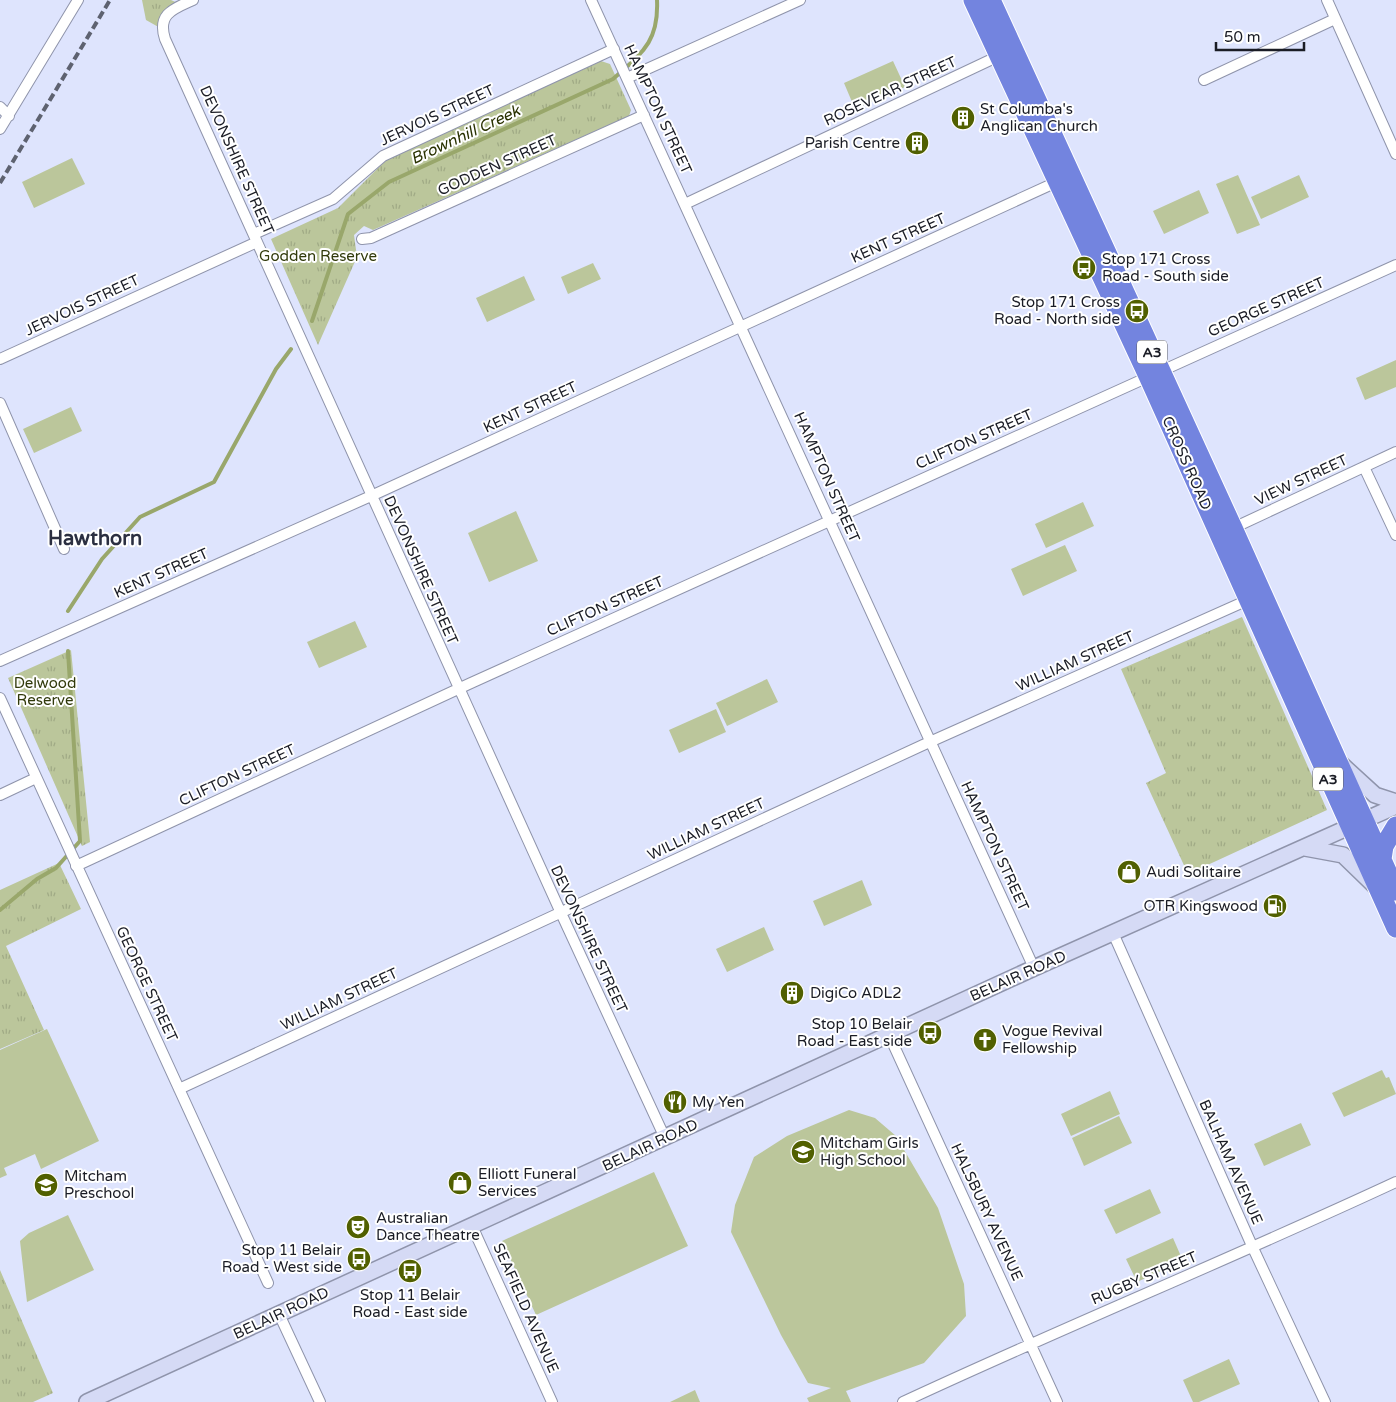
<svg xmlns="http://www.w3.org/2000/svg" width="1396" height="1402" viewBox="0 0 1396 1402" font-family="'Varela Round',sans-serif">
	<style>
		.grass { fill: #bbc69b }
		.park { fill: url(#park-tufts) }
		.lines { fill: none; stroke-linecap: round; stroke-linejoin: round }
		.stream { stroke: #99a76b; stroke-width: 4 }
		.street-casing { stroke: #8f94ab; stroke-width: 12 }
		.secondary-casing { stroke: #8f94ab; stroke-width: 18 }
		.highway-casing { stroke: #fff; stroke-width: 21 }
		.street { stroke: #fff; stroke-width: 10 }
		.secondary { stroke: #d5daf5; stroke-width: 15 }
		.highway { stroke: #7384df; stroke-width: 19 }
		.rail { stroke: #5e6270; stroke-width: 4; stroke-dasharray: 8 4; stroke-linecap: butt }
		.labels { text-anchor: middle; stroke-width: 4; stroke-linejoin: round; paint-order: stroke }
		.shield { fill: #fff; stroke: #5f6066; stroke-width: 1 }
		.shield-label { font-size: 14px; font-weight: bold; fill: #1a1c25 }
		.street-label { font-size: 15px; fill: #1a1c25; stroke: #fff }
		.poi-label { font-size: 15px; fill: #1a1c25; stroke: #fff; text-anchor: start }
		.park-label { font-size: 15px; fill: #313a0b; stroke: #fff }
		.water-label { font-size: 16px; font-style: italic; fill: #293101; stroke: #fff }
		.district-label { font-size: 20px; font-weight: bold; fill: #2b2f41; stroke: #fff }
	</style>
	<defs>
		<pattern id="park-tufts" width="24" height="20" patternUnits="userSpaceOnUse" patternTransform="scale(1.25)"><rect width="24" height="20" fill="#bbc69b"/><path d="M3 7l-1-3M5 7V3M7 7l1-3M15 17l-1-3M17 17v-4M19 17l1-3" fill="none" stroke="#a0aa85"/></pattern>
	</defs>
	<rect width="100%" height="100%" fill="#dee4fd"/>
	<path class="grass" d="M893,61L905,87L855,109L844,83Z
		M72,158L85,184L34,208L22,182Z
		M1238,175L1260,225L1237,234L1216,184Z
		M1299,175L1309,197L1261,219L1251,197Z
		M1199,190L1209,213L1164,234L1153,211Z
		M593,263L601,279L568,294L561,277Z
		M524,276L535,300L487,322L476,298Z
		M1396,360V387L1365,400L1356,378Z
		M71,407L82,431L34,453L23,429Z
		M1083,502L1094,526L1046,548L1035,524Z
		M516,511L538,561L489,582L468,533Z
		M1065,545L1077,571L1023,596L1011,569Z
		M355,621L367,647L319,668L307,642Z
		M767,679L778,702L727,726L716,703Z
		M716,709L726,732L679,753L669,730Z
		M862,880L872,905L824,926L813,901Z
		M764,927L774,950L727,972L716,949Z
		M47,1029L99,1141L41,1169L35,1154L4,1168L7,1175L0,1178V1050Z
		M1382,1070L1386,1078L1389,1077L1396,1094L1344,1117L1332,1093Z
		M1110,1091L1120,1114L1071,1136L1061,1114Z
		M849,1110L875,1118L896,1136L938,1208L964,1284L966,1316L924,1363L846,1391L851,1402H809L807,1398L831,1388L808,1383L781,1335L731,1232L735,1205L754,1157L787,1136Z
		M1119,1116L1132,1143L1084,1166L1072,1138Z
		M1301,1123L1311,1145L1264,1166L1254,1144Z
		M654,1172L688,1246L536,1315L502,1241Z
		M1150,1189L1161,1213L1116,1234L1104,1210Z
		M68,1215L94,1270L27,1302L20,1241L29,1233Z
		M1173,1238L1183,1261L1137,1282L1126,1259Z
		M1229,1359L1240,1384L1199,1402H1193L1183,1380Z
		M695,1390L700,1402H670Z"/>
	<path class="park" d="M142,0H171L182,5L162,29L146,20Z
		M601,61L610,64L631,110L629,116L373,230L364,226L354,235L357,257L318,345L271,239L338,208L387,159Z
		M1242,617L1327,810L1188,874L1146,783L1166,773L1121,669Z
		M71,650L90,842L82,846L8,678Z
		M59,863L81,909L6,946L44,1030L0,1049V890Z
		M0,1270L53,1393L33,1402H0Z"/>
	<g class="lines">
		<path class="stream" d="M312,321L348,214L389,182L613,79C642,53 659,42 657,0
			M68,611L102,559L140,517L214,482L276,369L291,349
			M0,910L37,879L56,868L80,841L68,651"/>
		<g class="street-casing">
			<path id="street" d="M193,0C173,9 157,14 165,39L561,913L665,1138
				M591,0L1034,968
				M1327,0L1396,154
				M627,78L800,0
				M1204,80L1335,19
				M0,107L9,116
				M0,129L78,0
				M685,204L1003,54
				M254,234L333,199L383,156L614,49
				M362,239L371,238L644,115
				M0,359L257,242
				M0,403L64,549
				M1364,467L1396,535
				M1229,530L1396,452
				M0,661L371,496L1061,180
				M0,698L268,1283
				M0,795L36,778
				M76,866L471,683L1396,265
				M1113,933L1253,1248L1325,1402
				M889,1035L1057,1402
				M179,1089L923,745L1248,600
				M472,1226L552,1402
				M279,1314L320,1402
				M903,1402C1066,1326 1233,1258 1396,1182"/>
		</g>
		<g class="secondary-casing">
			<path id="secondary" d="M1340,763L1375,795L1396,802
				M1305,848L1343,855L1375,886
				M87,1402L1034,968L1396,806"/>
		</g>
		<g class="highway-casing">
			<path id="highway" d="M973,0L1148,376L1396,928
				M991,0L1233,528L1396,891
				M1382,859L1384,846L1396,826"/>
		</g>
		<use href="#street" class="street"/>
		<use href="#secondary" class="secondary"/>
		<use href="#highway" class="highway"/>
		<path class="rail" d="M0,183L110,0"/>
	</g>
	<defs>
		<g id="building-disc" transform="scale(1.25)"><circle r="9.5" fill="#516001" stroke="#fff"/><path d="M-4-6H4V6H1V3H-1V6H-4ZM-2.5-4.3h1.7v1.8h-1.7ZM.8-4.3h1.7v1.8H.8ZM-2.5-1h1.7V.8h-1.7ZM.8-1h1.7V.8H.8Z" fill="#fff"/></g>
		<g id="bus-disc" transform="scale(1.25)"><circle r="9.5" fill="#516001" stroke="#fff"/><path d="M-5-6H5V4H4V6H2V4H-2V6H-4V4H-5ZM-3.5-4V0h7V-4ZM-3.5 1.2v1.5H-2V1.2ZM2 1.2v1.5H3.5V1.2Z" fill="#fff"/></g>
		<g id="shop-disc" transform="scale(1.25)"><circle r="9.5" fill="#516001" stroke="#fff"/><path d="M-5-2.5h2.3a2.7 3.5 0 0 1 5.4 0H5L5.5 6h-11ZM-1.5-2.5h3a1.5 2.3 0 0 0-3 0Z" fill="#fff"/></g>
		<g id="fuel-disc" transform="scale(1.25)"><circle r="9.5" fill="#516001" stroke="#fff"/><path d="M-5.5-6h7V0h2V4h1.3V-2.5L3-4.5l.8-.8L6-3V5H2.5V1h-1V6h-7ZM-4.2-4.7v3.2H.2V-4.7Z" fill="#fff"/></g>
		<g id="church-disc" transform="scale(1.25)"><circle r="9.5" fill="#516001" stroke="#fff"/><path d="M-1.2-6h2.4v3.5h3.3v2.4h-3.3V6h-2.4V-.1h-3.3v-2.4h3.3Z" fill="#fff"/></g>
		<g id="restaurant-disc" transform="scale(1.25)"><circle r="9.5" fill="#516001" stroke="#fff"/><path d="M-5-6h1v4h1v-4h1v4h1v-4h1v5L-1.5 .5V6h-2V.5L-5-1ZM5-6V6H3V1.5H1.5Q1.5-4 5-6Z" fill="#fff"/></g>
		<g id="school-disc" transform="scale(1.25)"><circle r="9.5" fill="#516001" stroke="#fff"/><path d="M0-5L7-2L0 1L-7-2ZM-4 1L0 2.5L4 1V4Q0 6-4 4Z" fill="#fff"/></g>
		<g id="theatre-disc" transform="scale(1.25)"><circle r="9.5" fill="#516001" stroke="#fff"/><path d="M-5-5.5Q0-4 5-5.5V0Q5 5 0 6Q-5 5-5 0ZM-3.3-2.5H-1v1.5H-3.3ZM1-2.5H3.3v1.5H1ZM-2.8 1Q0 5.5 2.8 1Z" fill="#fff"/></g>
	</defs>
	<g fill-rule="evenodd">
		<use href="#building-disc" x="963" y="118"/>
		<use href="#building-disc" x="917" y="143"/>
		<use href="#bus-disc" x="1084" y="268"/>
		<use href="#bus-disc" x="1137" y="311"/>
		<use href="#shop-disc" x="1129" y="872"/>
		<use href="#fuel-disc" x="1275" y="906"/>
		<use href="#building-disc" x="792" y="993"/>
		<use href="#bus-disc" x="930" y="1033"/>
		<use href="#church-disc" x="985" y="1040"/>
		<use href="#restaurant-disc" x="675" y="1102"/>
		<use href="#school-disc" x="803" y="1152"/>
		<use href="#shop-disc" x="460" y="1183"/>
		<use href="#school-disc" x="46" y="1185"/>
		<use href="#theatre-disc" x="358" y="1227"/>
		<use href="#bus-disc" x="359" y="1259"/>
		<use href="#bus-disc" x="410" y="1271"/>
	</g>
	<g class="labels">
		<g class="shield">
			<rect x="1137" y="340.5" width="30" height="23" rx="4"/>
			<rect x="1313" y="767.5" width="30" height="23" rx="4"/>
		</g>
		<g class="shield-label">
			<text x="1152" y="357">A3</text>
			<text x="1328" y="784">A3</text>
		</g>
		<g class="street-label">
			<text transform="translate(890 91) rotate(-25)" y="5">ROSEVEAR STREET</text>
			<text transform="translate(658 109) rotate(65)" y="5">HAMPTON STREET</text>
			<text transform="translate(437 115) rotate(-25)" y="5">JERVOIS STREET</text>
			<text transform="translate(237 160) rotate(66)" y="5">DEVONSHIRE STREET</text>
			<text transform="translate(497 165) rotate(-24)" y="5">GODDEN STREET</text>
			<text transform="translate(898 238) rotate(-24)" y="5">KENT STREET</text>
			<text transform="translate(82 305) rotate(-25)" y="5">JERVOIS STREET</text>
			<text transform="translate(1266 307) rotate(-24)" y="5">GEORGE STREET</text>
			<text transform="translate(530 407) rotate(-25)" y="5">KENT STREET</text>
			<text transform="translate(974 439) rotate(-24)" y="5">CLIFTON STREET</text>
			<text transform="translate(1187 463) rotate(66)" y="5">CROSS ROAD</text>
			<text transform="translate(827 477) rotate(66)" y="5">HAMPTON STREET</text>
			<text transform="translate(1301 480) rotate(-25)" y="5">VIEW STREET</text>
			<text transform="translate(421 570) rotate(66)" y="5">DEVONSHIRE STREET</text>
			<text transform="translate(161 573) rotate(-24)" y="5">KENT STREET</text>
			<text transform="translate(605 606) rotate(-24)" y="5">CLIFTON STREET</text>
			<text transform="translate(1075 661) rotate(-24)" y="5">WILLIAM STREET</text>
			<text transform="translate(237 775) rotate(-25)" y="5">CLIFTON STREET</text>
			<text transform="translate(706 829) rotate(-25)" y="5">WILLIAM STREET</text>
			<text transform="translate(995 846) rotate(65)" y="5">HAMPTON STREET</text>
			<text transform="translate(589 939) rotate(65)" y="5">DEVONSHIRE STREET</text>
			<text transform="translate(1018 976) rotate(-24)" y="5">BELAIR ROAD</text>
			<text transform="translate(147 984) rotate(65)" y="5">GEORGE STREET</text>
			<text transform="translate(339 999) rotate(-25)" y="5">WILLIAM STREET</text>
			<text transform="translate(650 1145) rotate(-25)" y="5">BELAIR ROAD</text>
			<text transform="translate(1231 1162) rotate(66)" y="5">BALHAM AVENUE</text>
			<text transform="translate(987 1212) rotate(65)" y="5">HALSBURY AVENUE</text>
			<text transform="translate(1144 1278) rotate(-23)" y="5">RUGBY STREET</text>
			<text transform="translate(526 1308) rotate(66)" y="5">SEAFIELD AVENUE</text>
			<text transform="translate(281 1313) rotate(-25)" y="5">BELAIR ROAD</text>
		</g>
		<g class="poi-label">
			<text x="980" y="114">St Columba's<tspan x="980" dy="17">Anglican Church</tspan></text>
			<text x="900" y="148" text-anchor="end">Parish Centre</text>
			<text x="1102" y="264">Stop 171 Cross<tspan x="1102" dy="17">Road - South side</tspan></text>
			<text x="1120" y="307" text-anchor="end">Stop 171 Cross<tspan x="1120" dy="17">Road - North side</tspan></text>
			<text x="1146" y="877">Audi Solitaire</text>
			<text x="1258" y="911" text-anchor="end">OTR Kingswood</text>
			<text x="810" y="998">DigiCo ADL2</text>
			<text x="912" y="1029" text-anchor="end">Stop 10 Belair<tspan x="912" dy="17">Road - East side</tspan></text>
			<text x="1002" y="1036">Vogue Revival<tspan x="1002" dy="17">Fellowship</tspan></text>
			<text x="692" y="1107">My Yen</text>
			<text x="820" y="1148">Mitcham Girls<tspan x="820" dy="17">High School</tspan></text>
			<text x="478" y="1179">Elliott Funeral<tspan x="478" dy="17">Services</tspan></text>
			<text x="64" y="1181">Mitcham<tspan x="64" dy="17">Preschool</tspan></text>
			<text x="376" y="1223">Australian<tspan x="376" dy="17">Dance Theatre</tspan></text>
			<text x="342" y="1255" text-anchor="end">Stop 11 Belair<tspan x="342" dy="17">Road - West side</tspan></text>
			<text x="410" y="1300" text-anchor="middle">Stop 11 Belair<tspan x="410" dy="17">Road - East side</tspan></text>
		</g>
		<g class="park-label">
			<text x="318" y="261">Godden Reserve</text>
			<text x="45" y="688">Delwood<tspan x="45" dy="17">Reserve</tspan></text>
		</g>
		<g class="water-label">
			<text transform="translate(465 134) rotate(-25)" y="6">Brownhill Creek</text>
		</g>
		<g class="district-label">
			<text x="95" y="545">Hawthorn</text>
		</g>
	</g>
	<path d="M1216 42v8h88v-8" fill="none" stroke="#1a1c25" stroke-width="2.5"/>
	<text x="1224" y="42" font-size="15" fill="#1a1c25" stroke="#ffffff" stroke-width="4" paint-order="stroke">50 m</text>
</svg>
